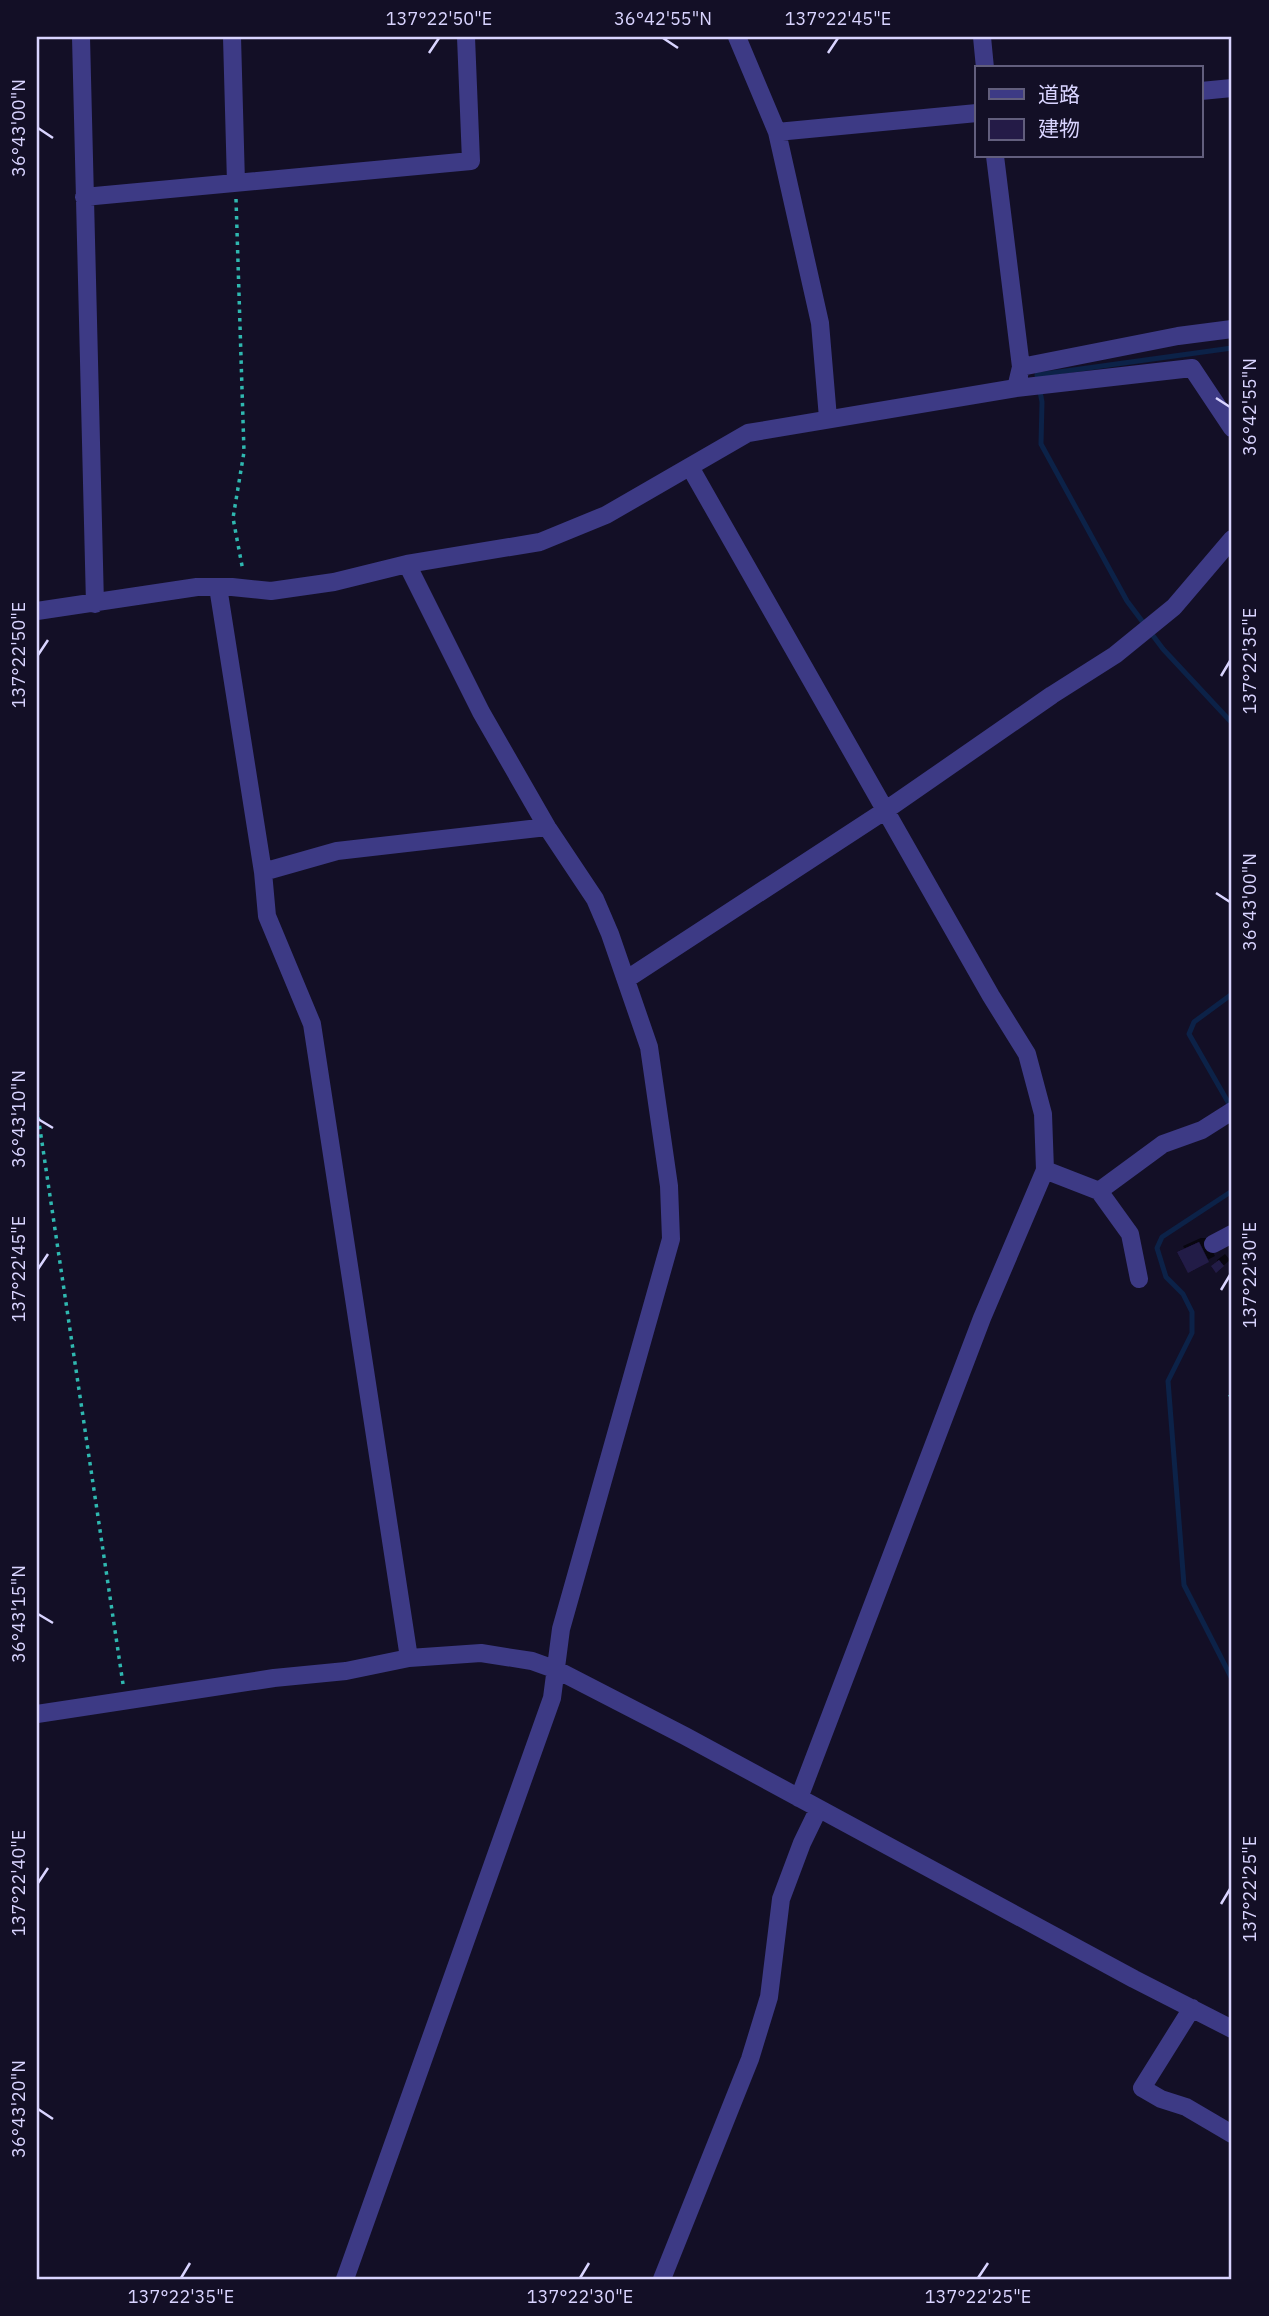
<svg xmlns="http://www.w3.org/2000/svg" width="1269" height="2316" viewBox="0 0 1269 2316" font-family="'IBM Plex Sans','Noto Sans JP',sans-serif">
	<style>
		.lines { fill: none; stroke-linecap: round; stroke-linejoin: round }
		.stream { stroke: #0c2248; stroke-width: 5 }
		.building { fill: #241b47; filter: url(#shadow) }
		.path { stroke: #2fb8b0; stroke-width: 3.5; stroke-dasharray: 3.5 5; stroke-linecap: butt }
		.minor { stroke: #3d3a85; stroke-width: 18 }
		.ticks { fill: none; stroke: #d9d4ff; stroke-width: 2.5 }
		.neatline { fill: none; stroke: #d9d4ff; stroke-width: 2.5 }
		.ticks-label { font-size: 18px; text-anchor: middle; fill: #d9d4ff }
	</style>
	<defs>
		<filter id="shadow"><feDropShadow dx="6" dy="-6" stdDeviation="0" flood-color="#0009"/></filter>
	</defs>
	<rect width="100%" height="100%" fill="#130f26"/>
	<g class="lines">
		<path class="stream" d="M1232,348L1037,375L1042,402L1041,444L1127,601L1163,649L1232,723
			M1232,994L1194,1022L1189,1034L1232,1109
			M1232,1191L1162,1237L1157,1248L1166,1277L1183,1294L1192,1312V1333L1168,1381L1184,1585L1232,1679"/>
	</g>
	<path class="building" d="M1199,1242L1209,1262L1188,1273L1177,1252Z
		M1219,1260L1224,1266L1216,1273L1211,1266Z"/>
	<g class="lines">
		<path class="path" d="M236,199L244,452L233,518L243,571
			M37,1109L123,1684
			M1232,1395L1229,1397L1232,1402"/>
		<path class="minor" d="M81,37L95,604
			M232,37L236,183
			M737,37L777,132L820,323L828,418
			M982,37L985,68
			M1201,91L1232,88
			M777,132L977,113
			M995,156L1021,367
			M84,197L471,161L466,37
			M1016,388L1192,368L1232,428
			M690,467L991,996L1027,1054L1043,1114L1045,1170L982,1318L799,1798
			M218,587L263,872
			M37,611L197,587H232L271,591L334,582L407,564L540,542L606,515L748,433L1016,388L1021,367L1178,336L1232,329
			M627,979L886,810L1052,695L1115,655L1174,607L1232,539
			M1045,1170L1099,1191L1130,1234L1139,1279
			M1099,1191L1163,1144L1202,1130L1232,1111
			M1213,1244L1232,1234
			M409,1658L312,1024L267,916L263,872L337,851L547,827
			M37,1714L274,1678L346,1671L409,1658L481,1653L532,1661L557,1670L685,1736L1134,1979L1232,2029
			M1192,2008L1142,2088L1161,2099L1186,2107L1232,2134
			M345,2279L552,1698L561,1629L671,1239L669,1186L649,1047L610,934L595,899L547,827L481,712L407,564
			M662,2279L750,2059L769,1997L781,1899L802,1843L818,1810"/>
	</g>
	<path class="ticks" d="M663,38L678,48M429,53L439,38M828,53L838,38M38,128L53,138M1216,398L1230,407M38,655L48,640M1221,676L1230,661M1216,893L1230,902M38,1119L53,1128M38,1269L48,1254M1221,1290L1230,1275M38,1614L53,1623M38,1883L48,1868M1221,1904L1230,1889M38,2109L53,2119M181,2278L190,2263M580,2278L589,2263M978,2278L988,2263"/>
	<rect width="1269" height="2316" fill="none" stroke="#130f26" stroke-width="77"/>
	<rect x="975" y="66" width="228" height="91" fill="#130f26" stroke="#625e7d" stroke-width="2"/>
	<rect x="989" y="89" width="35" height="10" fill="#3d3a85" stroke="#625e7d" stroke-width="2"/>
	<text x="1038" y="102" font-size="21" fill="#d9d4ff">道路</text>
	<rect x="989" y="119" width="35" height="21" fill="#241b47" stroke="#625e7d" stroke-width="2"/>
	<text x="1038" y="136" font-size="21" fill="#d9d4ff">建物</text>
	<rect x="38" y="38" width="1192" height="2240" class="neatline"/>
	<g class="ticks-label">
		<text x="439" y="25">137°22'50"E</text>
		<text x="663" y="25">36°42'55"N</text>
		<text x="838" y="25">137°22'45"E</text>
		<text transform="translate(19 128) rotate(-90)" y="6">36°43'00"N</text>
		<text transform="translate(1250 407) rotate(-90)" y="6">36°42'55"N</text>
		<text transform="translate(19 655) rotate(-90)" y="6">137°22'50"E</text>
		<text transform="translate(1250 661) rotate(-90)" y="6">137°22'35"E</text>
		<text transform="translate(1250 902) rotate(-90)" y="6">36°43'00"N</text>
		<text transform="translate(19 1119) rotate(-90)" y="6">36°43'10"N</text>
		<text transform="translate(19 1269) rotate(-90)" y="6">137°22'45"E</text>
		<text transform="translate(1250 1275) rotate(-90)" y="6">137°22'30"E</text>
		<text transform="translate(19 1614) rotate(-90)" y="6">36°43'15"N</text>
		<text transform="translate(19 1883) rotate(-90)" y="6">137°22'40"E</text>
		<text transform="translate(1250 1889) rotate(-90)" y="6">137°22'25"E</text>
		<text transform="translate(19 2109) rotate(-90)" y="6">36°43'20"N</text>
		<text x="181" y="2303">137°22'35"E</text>
		<text x="580" y="2303">137°22'30"E</text>
		<text x="978" y="2303">137°22'25"E</text>
	</g>
</svg>
